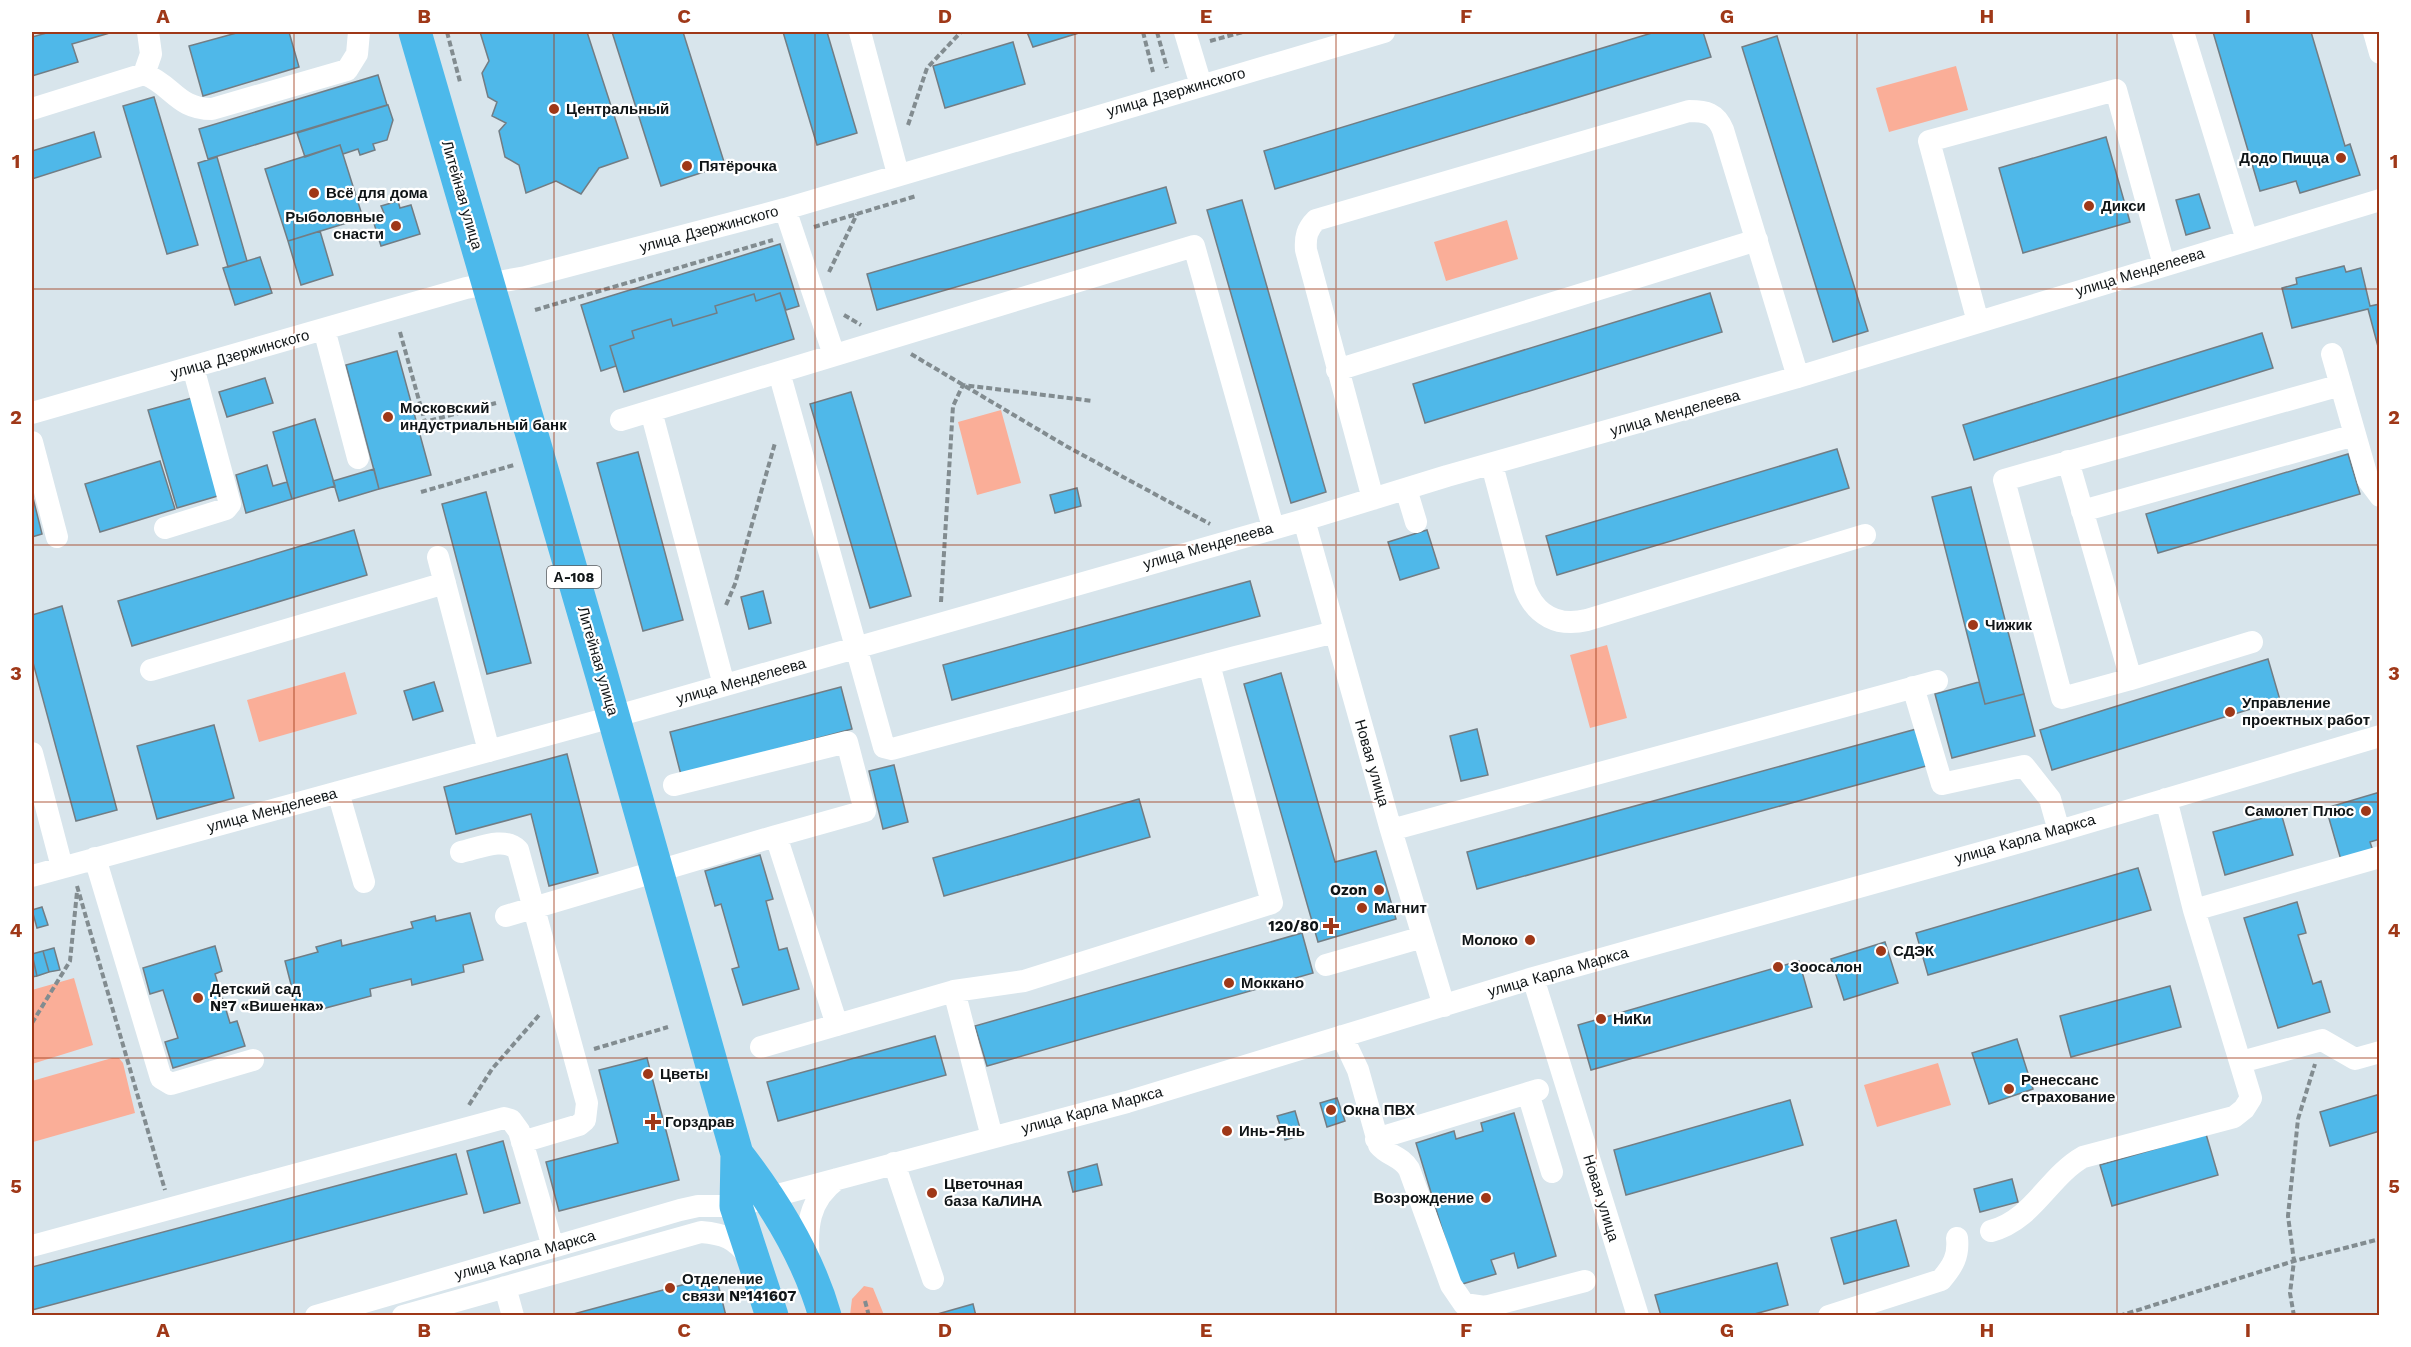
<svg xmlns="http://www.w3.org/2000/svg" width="2411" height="1347" viewBox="0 0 2411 1347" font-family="'Work Sans',sans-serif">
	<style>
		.green { fill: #faae98 }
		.building { fill: #4fb8e9; stroke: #727d84; stroke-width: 1.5 }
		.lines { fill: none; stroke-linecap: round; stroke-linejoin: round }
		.path { stroke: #828c90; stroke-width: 4; stroke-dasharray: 6 3; stroke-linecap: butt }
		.minor { stroke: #fff; stroke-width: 22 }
		.highway { stroke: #4cb9eb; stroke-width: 33 }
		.grid { fill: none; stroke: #9f3818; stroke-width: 1.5; stroke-opacity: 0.55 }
		.poi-dot { fill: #9f3818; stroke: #fff; stroke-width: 2 }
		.labels { text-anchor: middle; stroke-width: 4.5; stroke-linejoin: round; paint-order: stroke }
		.shield { fill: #fff; stroke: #585b5d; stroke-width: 1.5 }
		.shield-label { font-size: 14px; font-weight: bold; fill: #101517 }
		.street-label { font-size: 15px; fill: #101517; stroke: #fff }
		.poi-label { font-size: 15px; font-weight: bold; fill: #101517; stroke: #fff; text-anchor: start }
		.neatline { fill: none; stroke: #9f3818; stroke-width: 2 }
		.grid-label { font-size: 20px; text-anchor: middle; font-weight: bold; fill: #9f3818 }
	</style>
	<rect width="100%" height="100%" fill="#d8e5ec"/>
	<path class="green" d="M1956,66L1968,110L1889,132L1876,88Z
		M1507,220L1518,259L1446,281L1434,242Z
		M1001,410L1021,483L977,495L958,422Z
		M1607,645L1627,718L1590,728L1570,655Z
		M345,672L357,714L259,742L247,700Z
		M74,978L93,1045L32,1064V990Z
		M112,1058H119L123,1063L135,1113L33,1142L32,1081Z
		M1938,1063L1951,1105L1877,1127L1864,1085Z
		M864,1286L873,1288L884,1315H850L852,1299Z"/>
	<path class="building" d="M50,32H113L72,44L78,62L32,76V37Z
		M240,32H289L299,67L203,96L189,46Z
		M480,32H587L628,158L599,168L581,194L556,181L526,193L519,165L505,157L499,131L506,123L492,116L497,102L488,97L482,73L489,61Z
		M612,32H683L725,165L661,186Z
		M783,32H827L857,133L817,145Z
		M1027,32H1082L1033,47Z
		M1655,32H1703L1711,57L1275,189L1264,151Z
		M2213,32H2311L2345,146L2350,144L2360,175L2300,193L2296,181L2260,191Z
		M1777,36L1868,331L1833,342L1742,47Z
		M1013,42L1025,84L945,108L933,66Z
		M378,75L387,105L208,159L199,129Z
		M154,97L198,245L167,254L123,106Z
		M388,105L393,120L387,140L373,144L375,150L360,155L358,149L343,154L340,145L305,157L297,133Z
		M94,132L101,157L32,179V151Z
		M2106,137L2130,222L2023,253L1999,168Z
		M340,145L363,218L288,241L265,169Z
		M217,157L247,261L228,267L198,163Z
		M1166,187L1176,223L877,310L867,274Z
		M2199,194L2210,228L2186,235L2176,200Z
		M1242,200L1326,492L1291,503L1207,210Z
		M398,201L400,208L411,205L420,234L381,246L372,217L384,213L381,206Z
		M320,231L333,275L301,285L288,241Z
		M780,244L799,306L786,310L780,293L756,301L754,294L715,306L717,313L673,326L671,319L632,331L634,338L610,346L616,366L601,371L581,305Z
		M260,257L272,293L235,305L223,268Z
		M2344,266L2346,272L2361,268L2370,306L2380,304V354L2368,309L2292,328L2282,288L2297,284L2296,278Z
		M780,293L794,339L624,392L610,346L634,338L632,331L671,319L673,326L717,313L715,306L754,294L756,301Z
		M1710,293L1722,332L1425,423L1413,384Z
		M2262,333L2273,368L1974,460L1963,425Z
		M397,351L431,475L379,489L346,365Z
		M265,378L273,403L227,417L219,392Z
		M851,392L911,596L870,608L810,404Z
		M192,398L221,495L177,508L148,410Z
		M315,419L335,486L292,499L273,432Z
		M1837,449L1849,488L1557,575L1546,536Z
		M638,452L683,620L643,631L597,463Z
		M2348,454L2360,494L2158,553L2146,514Z
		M160,461L175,509L100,532L85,484Z
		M267,465L273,486L287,482L292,499L246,513L236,475Z
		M374,469L379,489L339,501L333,481Z
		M1971,487L2024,694L1985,704L1932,497Z
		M1077,488L1081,506L1055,513L1050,495Z
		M486,492L531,663L487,674L442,504Z
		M32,494L42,534L32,537Z
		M354,530L367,575L132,646L118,601Z
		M1427,530L1439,568L1400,580L1388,542Z
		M1250,581L1260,616L952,700L943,665Z
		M763,591L771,623L749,629L741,597Z
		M62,606L117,810L76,821L32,659V615Z
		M2268,659L2280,700L2052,770L2040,730Z
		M1281,673L1335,862L1376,851L1396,919L1318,942L1244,684Z
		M434,682L443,711L413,720L404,691Z
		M1979,682L1985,704L2024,694L2035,736L1952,758L1935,694Z
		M841,687L852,729L681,775L670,732Z
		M214,725L234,798L157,819L137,746Z
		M1920,728L1930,765L1477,889L1467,852Z
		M1477,729L1488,775L1461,781L1450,736Z
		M567,754L598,873L549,886L531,814L456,834L444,787Z
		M894,765L908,822L883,829L869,771Z
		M2380,792V839L2370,842L2373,851L2341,860L2326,808Z
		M1139,799L1150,837L944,896L933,858Z
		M2281,813L2293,855L2225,875L2213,832Z
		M760,855L773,899L766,901L779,950L787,948L799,989L743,1005L732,969L739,967L721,904L715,906L705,871Z
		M2138,868L2151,910L1928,975L1916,933Z
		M2297,902L2306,933L2298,935L2313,984L2321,981L2330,1012L2278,1028L2244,918Z
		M42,907L48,925L37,928L32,910Z
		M470,913L483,960L463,965L464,972L412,985L411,979L370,989L371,996L318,1010L316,1003L297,1008L285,961L318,952L316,947L341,940L342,946L413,928L411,922L435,916L436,921Z
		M1302,933L1313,973L987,1066L975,1026Z
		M1885,942L1898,983L1844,1000L1831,959Z
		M215,946L222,971L215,974L230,1023L237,1021L245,1046L173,1068L165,1042L178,1038L163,990L150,994L143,968Z
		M54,948L60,970L49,972L43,951Z
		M43,951L49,972L37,976L32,954Z
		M32,955L37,976L32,977Z
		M1799,961L1812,1007L1591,1070L1578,1025Z
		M2170,986L2181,1027L2071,1057L2060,1016Z
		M935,1036L946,1075L778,1121L767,1082Z
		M2017,1039L2033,1089L1989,1104L1972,1053Z
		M647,1058L679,1180L559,1211L546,1162L618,1143L599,1070Z
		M2380,1094V1131L2330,1146L2320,1112Z
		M1337,1098L1345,1121L1327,1127L1320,1103Z
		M1790,1100L1803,1145L1626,1195L1614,1150Z
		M1295,1111L1302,1135L1285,1140L1277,1116Z
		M1514,1113L1556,1256L1518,1268L1514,1253L1491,1260L1496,1274L1459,1285L1416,1143L1454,1131L1456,1139L1483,1131L1481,1123Z
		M2206,1134L2218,1175L2112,1206L2100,1165Z
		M503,1141L520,1203L484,1213L467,1151Z
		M456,1154L467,1194L32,1310V1267Z
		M1097,1164L1102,1185L1073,1192L1068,1172Z
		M2012,1179L2018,1202L1980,1212L1974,1189Z
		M1896,1220L1909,1266L1844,1284L1831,1238Z
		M1777,1263L1788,1305L1747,1316H1661L1655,1295Z
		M716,1276L726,1316H566L648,1294Z
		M973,1304L976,1316L934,1315Z"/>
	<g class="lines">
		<path class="path" d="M447,32L460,82
			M1143,32L1153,72
			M1157,32L1167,68
			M1210,41L1243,32
			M908,125L927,68L961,32
			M814,227L916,196
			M829,272L857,214
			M535,310L773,240
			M844,315L861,325
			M400,332L425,422L496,403
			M911,354L1066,446L1210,524
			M421,492L514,465
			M941,602L953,406L963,385L1093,401
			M726,605L735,584L775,443
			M77,886L165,1190
			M32,1023L70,961L77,892
			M594,1049L668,1027
			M469,1105L492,1069L540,1014
			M865,1301L869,1316
			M2119,1316L2294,1261L2380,1239
			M2294,1316L2290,1293L2294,1261L2288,1216L2298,1119L2315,1064"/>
		<path class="minor" d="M860,32L898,174
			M1185,32L1201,85
			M2183,32L2247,240
			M2374,32L2380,53
			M144,74L151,54L148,32
			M32,109L144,74C173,85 177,109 212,109L347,70L357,54L359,32
			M785,209L834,355
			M1978,322L1929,141L2116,90L2164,265
			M324,329L358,458
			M2332,354L2368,480L2380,496
			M1337,370L1757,240
			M779,372L884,747L892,749L1235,657L1335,632
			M651,411L724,685
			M32,413L466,288L526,277L785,209L1384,32
			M621,420L1194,246L1273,527
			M32,442L57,537
			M2068,461L2131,679L2062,698L2004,480L2341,385
			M1492,465L1525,588C1536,616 1558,627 1587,620L1865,535
			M1406,489L1416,522
			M1373,499L1306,250C1305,237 1307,229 1316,220L1689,111C1706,111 1716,113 1723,130L1798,377
			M2082,511L2355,435
			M1304,520L1391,830L1444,1006
			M165,528L226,509L230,504L193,367
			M438,557L489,751
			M151,670L445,583
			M2131,679L2252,642
			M1913,687L1942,784L2024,766L2050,799L2059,831
			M32,753L62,867
			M674,785L847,742L865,811L776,836L837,1025
			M338,792L364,882
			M1391,830L1937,681
			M461,852C479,848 504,836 518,850L587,1103L585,1120L579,1125L522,1142
			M95,858L161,1078L171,1084L253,1060
			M32,876L638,710L1304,520L1447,476L1798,377L2380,200
			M2194,910L2380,857
			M506,916L776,836
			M1326,965L1423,937
			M1533,978L1638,1316
			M954,991L1024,981L1272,903L1209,664
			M1342,1036L1358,1070L1379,1145C1388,1156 1401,1156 1409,1169L1451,1285L1464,1304L1485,1307L1585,1281
			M761,1047L954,991L992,1137
			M2241,1062L2322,1040L2355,1059L2380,1052
			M1528,1093L1552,1172
			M1376,1139L1538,1090
			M894,1163L933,1279
			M1991,1231C2033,1220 2048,1177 2083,1157L2234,1117L2244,1109L2251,1098L2194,910L2166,799
			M32,1246L504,1118L511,1120L519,1131L553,1247
			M809,1261C806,1228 808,1200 837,1179
			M505,1287L513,1316
			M316,1316L680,1210L698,1206H736L1127,1102L1533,978L2059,831L2380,736
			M403,1316L701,1232C724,1234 735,1238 749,1257
			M1829,1316L1941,1280C1953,1266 1959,1256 1957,1238"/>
		<path class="highway" d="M415,32L602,676L737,1154L736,1206L772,1316
			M737,1154C774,1202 808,1256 825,1316"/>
	</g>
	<path class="grid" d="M294,32V1316M554,32V1316M815,32V1316M1075,32V1316M1336,32V1316M1596,32V1316M1857,32V1316M2117,32V1316M32,289H2380M32,545H2380M32,802H2380M32,1058H2380"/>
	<g class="poi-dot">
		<circle cx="554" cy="109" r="6"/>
		<circle cx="2341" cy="158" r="6"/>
		<circle cx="687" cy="166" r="6"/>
		<circle cx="314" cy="193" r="6"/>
		<circle cx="2089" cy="206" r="6"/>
		<circle cx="396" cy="226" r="6"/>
		<circle cx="388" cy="417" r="6"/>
		<circle cx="1973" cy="625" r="6"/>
		<circle cx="2230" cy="712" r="6"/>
		<circle cx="2366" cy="811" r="6"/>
		<circle cx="1379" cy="890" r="6"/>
		<circle cx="1362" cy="908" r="6"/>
		<path d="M1328 917h6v6h6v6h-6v6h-6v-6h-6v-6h6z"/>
		<circle cx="1530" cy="940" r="6"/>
		<circle cx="1881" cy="951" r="6"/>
		<circle cx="1778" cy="967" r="6"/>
		<circle cx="1229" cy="983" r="6"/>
		<circle cx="198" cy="998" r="6"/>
		<circle cx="1601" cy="1019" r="6"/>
		<circle cx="648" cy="1074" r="6"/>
		<circle cx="2009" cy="1089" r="6"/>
		<circle cx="1331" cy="1110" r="6"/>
		<path d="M650 1113h6v6h6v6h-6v6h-6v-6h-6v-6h6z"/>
		<circle cx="1227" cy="1131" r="6"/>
		<circle cx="932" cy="1193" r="6"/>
		<circle cx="1486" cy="1198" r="6"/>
		<circle cx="670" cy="1288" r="6"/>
	</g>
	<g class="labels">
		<rect class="shield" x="547" y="566" width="54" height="22" rx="4.5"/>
		<g class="shield-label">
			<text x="574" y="582">А-108</text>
		</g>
		<g class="street-label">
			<text transform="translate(1176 92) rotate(-16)" y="5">улица Дзержинского</text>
			<text transform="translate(462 195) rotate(74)" y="5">Литейная улица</text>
			<text transform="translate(709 229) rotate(-15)" y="5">улица Дзержинского</text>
			<text transform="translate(2140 272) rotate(-17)" y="5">улица Менделеева</text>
			<text transform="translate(240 354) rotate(-16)" y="5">улица Дзержинского</text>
			<text transform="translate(1675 413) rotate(-16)" y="5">улица Менделеева</text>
			<text transform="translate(1208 546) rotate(-16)" y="5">улица Менделеева</text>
			<text transform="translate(598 661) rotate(74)" y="5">Литейная улица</text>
			<text transform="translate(741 681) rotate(-16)" y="5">улица Менделеева</text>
			<text transform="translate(1372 763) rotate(74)" y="5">Новая улица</text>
			<text transform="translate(272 810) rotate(-15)" y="5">улица Менделеева</text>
			<text transform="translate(2025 839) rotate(-16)" y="5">улица Карла Маркса</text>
			<text transform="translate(1558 972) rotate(-16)" y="5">улица Карла Маркса</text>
			<text transform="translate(1092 1110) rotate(-15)" y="5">улица Карла Маркса</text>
			<text transform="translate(1601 1198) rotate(73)" y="5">Новая улица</text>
			<text transform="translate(525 1255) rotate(-16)" y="5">улица Карла Маркса</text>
		</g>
		<g class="poi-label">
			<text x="566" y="114">Центральный</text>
			<text x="2329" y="163" text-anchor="end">Додо Пицца</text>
			<text x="699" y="171">Пятёрочка</text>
			<text x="326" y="198">Всё для дома</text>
			<text x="2101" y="211">Дикси</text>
			<text x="384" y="222" text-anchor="end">Рыболовные<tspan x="384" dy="17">снасти</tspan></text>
			<text x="400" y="413">Московский<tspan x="400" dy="17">индустриальный банк</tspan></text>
			<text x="1985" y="630">Чижик</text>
			<text x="2242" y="708">Управление<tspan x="2242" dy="17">проектных работ</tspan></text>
			<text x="2354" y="816" text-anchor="end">Самолет Плюс</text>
			<text x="1367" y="895" text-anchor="end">Ozon</text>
			<text x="1374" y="913">Магнит</text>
			<text x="1319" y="931" text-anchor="end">120/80</text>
			<text x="1518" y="945" text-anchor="end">Молоко</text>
			<text x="1893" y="956">СДЭК</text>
			<text x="1790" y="972">Зоосалон</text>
			<text x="1241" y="988">Моккано</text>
			<text x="210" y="994">Детский сад<tspan x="210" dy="17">№7 «Вишенка»</tspan></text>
			<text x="1613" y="1024">НиКи</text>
			<text x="660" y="1079">Цветы</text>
			<text x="2021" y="1085">Ренессанс<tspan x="2021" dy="17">страхование</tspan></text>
			<text x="1343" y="1115">Окна ПВХ</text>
			<text x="665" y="1127">Горздрав</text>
			<text x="1239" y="1136">Инь-Янь</text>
			<text x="944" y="1189">Цветочная<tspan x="944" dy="17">база КаЛИНА</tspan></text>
			<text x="1474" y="1203" text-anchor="end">Возрождение</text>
			<text x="682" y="1284">Отделение<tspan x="682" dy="17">связи №141607</tspan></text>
		</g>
	</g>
	<rect width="2411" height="1347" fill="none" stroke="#ffffff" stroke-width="66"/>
	<rect x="33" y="33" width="2345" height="1281" class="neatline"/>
	<g class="grid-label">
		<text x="163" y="23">A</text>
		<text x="424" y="23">B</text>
		<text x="684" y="23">C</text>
		<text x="945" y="23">D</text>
		<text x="1206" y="23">E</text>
		<text x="1466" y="23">F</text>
		<text x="1727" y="23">G</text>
		<text x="1987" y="23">H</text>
		<text x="2248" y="23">I</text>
		<text x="16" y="168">1</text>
		<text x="2394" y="168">1</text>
		<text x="16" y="424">2</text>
		<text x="2394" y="424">2</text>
		<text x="16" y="680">3</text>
		<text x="2394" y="680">3</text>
		<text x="16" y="937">4</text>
		<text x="2394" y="937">4</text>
		<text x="16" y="1193">5</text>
		<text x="2394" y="1193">5</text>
		<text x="163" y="1337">A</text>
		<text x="424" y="1337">B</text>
		<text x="684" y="1337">C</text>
		<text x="945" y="1337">D</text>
		<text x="1206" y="1337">E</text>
		<text x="1466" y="1337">F</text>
		<text x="1727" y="1337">G</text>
		<text x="1987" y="1337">H</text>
		<text x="2248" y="1337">I</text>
	</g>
</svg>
